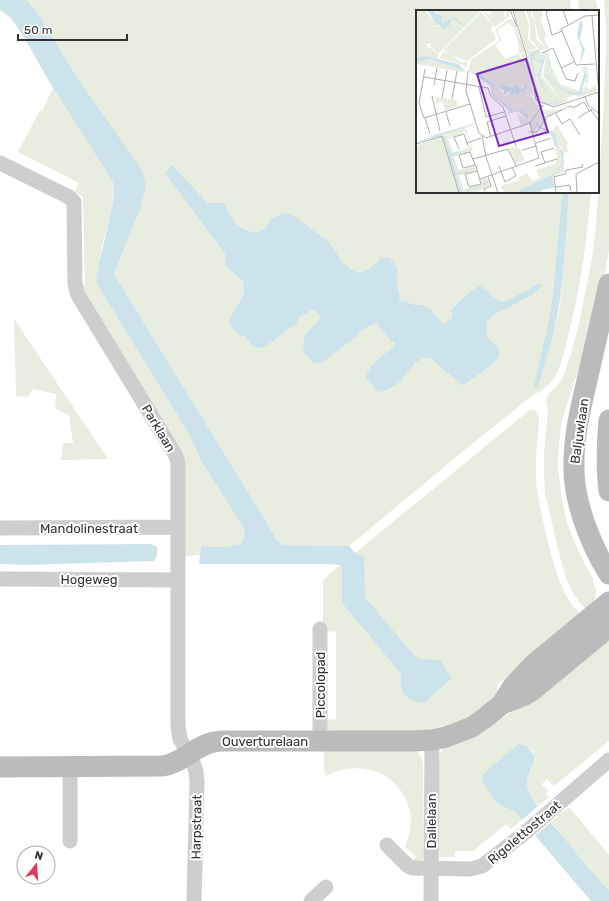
<svg xmlns="http://www.w3.org/2000/svg" width="609" height="901" viewBox="0 0 609 901" font-family="Rubik,sans-serif">
	<style>
		.green { fill: #e8eddf; fill-rule: evenodd }
		.water { fill: #cde3eb }
		.pier { fill: #fff }
		.lines { fill: none; stroke-linecap: round; stroke-linejoin: round }
		.street { stroke: #cecece; stroke-width: 15 }
		.secondary { stroke: #bbb; stroke-width: 21 }
		.labels { text-anchor: middle; stroke-width: 4; stroke-linejoin: round; paint-order: stroke }
		.street-label { font-size: 13px; fill: #313131; stroke: #fff }
		.inset-road { fill: none; stroke: #adadad; stroke-width: 1 }
		.view { fill: #7b2cbf; fill-opacity: 0.15; stroke: #7b2cbf; stroke-width: 2 }
		.inset-edge { fill: none; stroke: #313131; stroke-width: 2 }
	</style>
	<rect width="100%" height="100%" fill="#fff"/>
	<path class="green" d="M27,0H570L571,11H417V192H562L554,283L551,309L534,385L538,387C545,361 554,337 559,310C565,272 566,231 569,192H591C587,242 580,292 567,340C564,353 561,367 554,378C550,386 541,391 533,395L473,443L349,546L283,545L277,540L270,528L114,274L140,210L101,113L78,79L38,13ZM172,165L208,203L228,209L232,219L239,227L255,233L266,227L271,219L330,243L343,263L358,273C368,270 374,266 380,258L397,267L398,289L400,295L399,298L403,303L405,301L415,305H423L431,310L444,324L452,317L451,310L452,307L468,293L480,285L499,301L505,302L540,284L532,295L494,315L486,322L487,337L491,341L496,344L500,352L497,360L492,365L463,386L430,358C417,357 410,370 402,379L378,359L395,345L380,326L376,322L362,330L356,337L319,364L313,363L305,354L315,324L321,317L314,309L300,317L296,324L264,348L253,347L229,319L244,294L243,281L226,267L225,254L165,173Z
		M578,0H596L598,11H579Z
		M604,0H609V249L602,291L584,356L573,385L562,421L559,442L558,467L562,500L567,523L580,555L592,577L596,590L595,599L589,613L580,603L573,593L567,580L560,558L549,510L545,493L544,476V452L548,412L546,401L548,395L562,380L571,354L578,328L587,284L592,258L596,224L603,120L606,50V29Z
		M53,88L113,182C117,208 103,233 100,258C99,268 99,277 98,286L189,434L201,461L243,527L245,536L240,544L224,547L201,546L200,555L185,556V462L98,317L81,285H85L83,197L74,192L79,183L18,152L40,110L42,111Z
		M14,319L108,459L61,460L63,443H73L69,415L55,409L56,394L33,389L28,397L16,396Z
		M531,409C537,411 539,414 539,421C538,436 536,451 536,467C535,488 541,509 545,530C551,553 556,578 568,599C572,606 578,612 584,618L519,666L497,685V695L483,707L470,716L457,723L434,731H329L326,727V720L336,719V632L326,631L323,628V581L330,573L340,565L342,569V603L401,674V687L402,690L425,701L451,679L426,659H420L415,656L366,598L355,553Z
		M609,639V741L554,786L547,779L542,784L548,791L545,794L549,797L538,806C534,801 528,795 527,788C525,778 537,762 534,755C533,751 529,748 526,745L518,744L484,773L481,780L482,782L497,803L513,810L522,820L511,829L506,824L473,851H455V857H439V765L440,754L443,748L474,736L509,714L544,690Z
		M324,749H415C420,754 422,758 423,765L424,857L422,861L411,862L416,857L405,847C409,836 412,825 410,813C409,804 404,796 399,788C381,766 350,763 326,776L324,771Z
		M569,807L609,855V891L575,852V850L551,822Z"/>
	<path class="water" d="M0,0H27L38,13L78,79L142,170L146,186L140,210L114,274L270,528L277,540L283,545L349,546L355,553L364,557L365,591L366,598L415,656C423,661 431,658 440,660L451,677V679L425,702L420,703C413,701 402,696 401,687C400,683 401,678 401,674L342,603V569L340,565L325,564H199L201,546L224,547L240,544L245,536L243,527L201,461L189,434L98,286L96,277L113,203L114,193L113,182L53,88L25,39L11,18L0,10Z
		M172,165L208,203H224C229,210 232,222 240,227C245,230 251,231 256,233L266,227L271,219L284,213L294,216L330,243L343,263L358,273C368,270 374,266 380,258L389,257L397,267L398,289L400,295L399,298L403,303L405,301L415,305H423L431,310L444,324L452,317L451,310L452,308L468,293L480,285L499,301L505,302L540,283L542,286L532,295L494,315L486,322L487,337C493,344 497,343 500,352L497,360L492,365L463,386L430,358C417,357 411,369 403,378C397,385 388,391 378,392L366,378C370,362 384,355 395,345L394,342H392L379,327L380,326L376,323L362,330L356,337L320,364L313,363L305,354L303,348L305,335L315,324L321,317L314,309L300,317L296,324L264,348L253,347L244,336L239,335L230,325L229,319L244,294L243,281L226,267L225,254L165,173Z
		M562,192H569C566,231 565,272 558,311C554,337 545,362 538,387L535,388L534,385L551,309L554,283Z
		M151,544L157,547V556L154,561L24,565L0,564V545Z
		M518,744L526,745L535,756C534,766 526,776 527,786C527,799 565,838 575,850V852L609,891V901H591L516,813L510,809L502,806L497,803L482,782L481,778L484,773Z"/>
	<path class="pier" d="M538,806L551,822L535,836L522,820Z"/>
	<g class="lines">
		<path class="street" d="M0,163L69,197L74,202L75,283L76,289L78,295L176,456L178,463V726L180,739L193,763L196,771L197,782L194,901
			M0,528L178,527
			M0,579L178,580
			M320,629V741
			M70,767V841
			M387,845L408,866L413,868L470,869L482,866L526,832L609,760
			M311,901L326,887
			M431,901L432,740"/>
		<path class="secondary" d="M609,284C602,315 595,345 588,376C581,407 573,437 574,469C574,502 591,546 609,574
			M609,420C607,444 606,467 609,491
			M502,704L523,696L533,690L597,637L609,626
			M0,767L162,766C179,764 190,751 205,745C210,742 216,742 221,741H412L432,740L446,737L472,727L486,717L502,704L513,686L534,664L609,602"/>
	</g>
	<g class="labels">
		<g class="street-label">
			<text transform="translate(159 428) rotate(59)" y="5">Parklaan</text>
			<text transform="translate(579 431) rotate(-82)" y="5">Baljuwlaan</text>
			<text x="89" y="533">Mandolinestraat</text>
			<text x="89" y="584">Hogeweg</text>
			<text transform="translate(320 685) rotate(-90)" y="5">Piccolopad</text>
			<text x="265" y="746">Ouverturelaan</text>
			<text transform="translate(431 821) rotate(-90)" y="5">Dallelaan</text>
			<text transform="translate(196 827) rotate(-89)" y="5">Harpstraat</text>
			<text transform="translate(524 832) rotate(-40)" y="5">Rigolettostraat</text>
		</g>
	</g>
	<g transform="translate(416 10)">
		<rect width="183" height="183" fill="#fff"/>
		<path d="M0,0H11L10,2L19,12V16H26L25,20L31,17L36,8L43,14L38,6L26,14V6L21,2L13,3L12,0H65L22,44L14,36L15,33L9,34L23,45L22,49L8,46L0,51ZM66,0L73,5L77,0H89L88,4L89,8L90,0H93L94,6L79,17ZM98,0H108L113,14L112,29L116,34L121,38L112,42L123,39L114,29V13L110,0H114L118,11L121,30L131,39L123,29L116,0H125L127,6L124,8L131,27L128,28L133,39L124,40L128,51L126,62V67L146,91L127,66L129,52L126,43L132,40L133,54L130,65L138,75L153,84L158,83L164,85L177,82L164,83V79L168,78L171,66L168,58L166,62L165,59L168,56L171,57L172,63L173,71L169,76L173,79L180,75V82L163,87L158,85L151,88L149,93L138,96L125,92ZM65,2L78,16L75,19L80,29L51,51L34,45L28,39ZM93,9H96L102,21L109,42L102,44L111,56L105,44L110,43L116,68L117,86L123,99L115,82L103,99L97,101L77,83V74L63,63L52,62L55,50L84,30L79,20ZM92,13L98,18L103,37L102,44L89,49L79,35L86,30L81,21ZM79,73L86,76H100L105,79L107,75L110,80L100,86L101,82L99,81L96,85L94,81L90,86ZM28,41L45,52H51L50,59L48,55L23,48ZM8,48L45,58L51,63L0,54ZM135,55L144,74L163,81L153,82L139,74L131,64ZM114,84L123,99L114,112L105,115L101,103L112,110L114,108L103,100ZM20,87L40,90L42,96L29,100L27,92L19,94ZM147,99L130,107L124,116L122,111L121,116L123,117L117,122L115,113L125,100ZM127,115L136,121L141,115L152,133L150,136L153,142L148,143V162L137,167L139,178L126,180V182L88,183L85,176L103,170L102,168L111,163L116,171L124,168L120,160L139,154L141,146L139,138L142,139L139,137L136,128L140,136L148,142L146,137L141,135L139,126ZM49,117L54,131L48,120L47,123L32,129L37,142L53,137L55,132L57,141L38,147L43,160L59,156L60,160L43,166L48,179L65,174L64,170L71,168L74,176L59,183H45L40,164L58,158L40,163L35,146L54,138L34,143L29,127L45,121L28,126L44,183H0V136L28,125L0,133ZM100,136L105,140L108,150L100,155L93,138Z" fill="#e8eddf" fill-rule="evenodd"/>
		<path d="M11,0L26,5V14L38,6L48,16L65,0L27,38L48,17L36,8L33,16L25,20L26,16L20,15V17L19,12ZM164,10L167,15L164,29L169,40L164,54L166,39L161,25ZM124,40L117,47L126,52L125,42L128,51L123,68L137,90L124,73L121,65L119,67L123,84L128,92L139,94L143,92H138L142,90L143,92L140,94L132,95L128,93L124,89L122,83L114,49L115,42ZM116,48L126,53L123,63L119,66ZM131,41L135,54L131,64L139,74L153,82L163,81L168,64L167,58L171,66L164,83L177,81L164,85L153,84L138,75L130,65L133,54ZM10,46L42,54L50,61L13,49L0,53V48ZM54,62L64,64L77,74V83L97,101L103,99L113,106L112,110L102,101L91,104L94,101L76,85L75,76ZM79,74L96,77L99,75L105,79L112,74L108,84L104,82L101,86L99,81L96,86L94,81L88,85V81ZM122,111L124,116L139,124L141,135L147,140V155L136,167L138,177L115,183H99L139,163L146,153L145,139L140,137L135,125L119,115ZM57,114V115L0,133L21,124ZM45,121L29,127L34,143L55,139L35,146L40,163L58,158L40,165L46,183L67,175L68,172L71,171L72,173L50,183H44L27,127Z" fill="#cde3eb" fill-rule="evenodd"/>
		<path class="inset-road" d="M94,0L101,17M97,0L124,92L138,97L183,82M134,0L130,2L136,25L146,21M147,0L152,14M176,6L183,84M126,43L137,38L150,69L159,71L162,63M179,54L160,55L145,19L169,6L183,5M145,58L158,52M9,59L3,93L8,108L54,94M52,61L50,81L63,123L70,128L114,113L127,95M8,67L72,78L75,86L87,97L100,136M18,75L21,58M63,77L70,107L88,102M118,79L120,90L127,97M16,86L24,121M169,87L172,95L183,104M26,88L31,60M36,89L41,61M151,97L155,96L157,98L168,92L174,102M175,100L183,111M30,102L34,116M140,104L146,114L154,109L164,125M9,108L14,124M162,108L176,99M113,122H121L131,107L150,98M66,126L70,147L82,183M75,127L71,112L90,106M51,133L65,128M120,133L135,128M0,134L26,126L43,183M43,139L38,127L48,124L52,136M106,140L121,136M54,142L59,155L47,158L43,145ZM57,149L92,139L100,156M129,153L125,142L138,138M59,155L60,156L65,174L53,177L49,164L61,161M83,156L89,172L100,166L96,157M119,156L141,149M64,169L123,148L114,113M140,177L154,175L155,181M70,183L68,179L75,176L72,167M140,183L138,167L149,164L150,160L167,157L166,154M161,183L160,164L183,152"/>
		<path class="view" d="M110,49L132,122L83,136L61,64Z"/>
		<rect width="183" height="183" class="inset-edge"/>
	</g>
	<g transform="translate(36 865) rotate(17)"><circle r="19" fill="#ffffff" stroke="#adadad"/>
	<path d="M0-3L7 15L0 10L-7 15Z" fill="#df3b5a"/>
	<text y="-6" font-size="11" font-weight="bold" text-anchor="middle" fill="#313131">N</text>
	</g>
	<path d="M18 34v6h109v-6" fill="none" stroke="#313131" stroke-width="2"/>
	<text x="24" y="34" font-size="12" fill="#313131" stroke="#ffffff" stroke-width="3" paint-order="stroke">50 m</text>
</svg>
